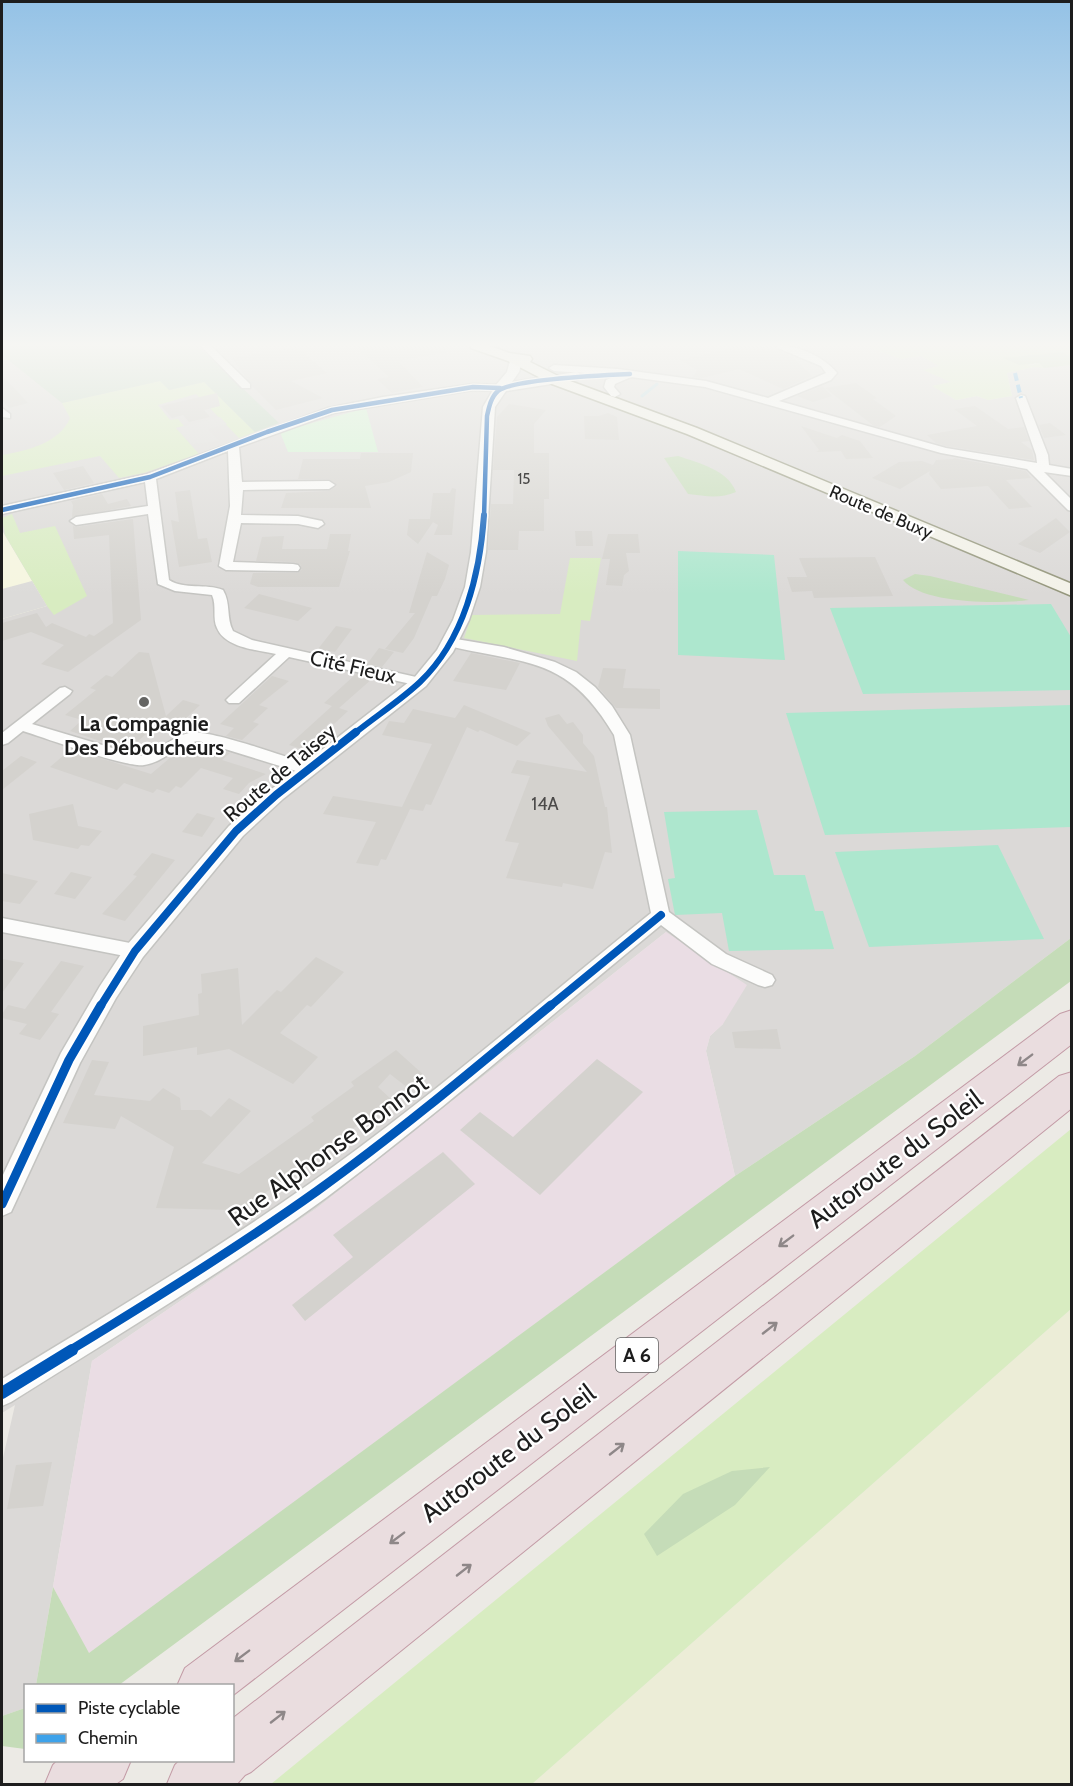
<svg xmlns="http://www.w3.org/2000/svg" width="1073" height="1786" viewBox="0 0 1073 1786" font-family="Cabin,sans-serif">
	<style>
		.residential { fill: #dbd9d7 }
		.industrial { fill: #eadde4 }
		.education { fill: #f6f6e0 }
		.farmland { fill: #ecedd7 }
		.grass { fill: #d8ecc1 }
		.forest { fill: #c5dcb8 }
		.cemetery { fill: #c3d8c3 }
		.park { fill: #d1f4d1 }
		.pitch { fill: #ade7ce }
		.parking { fill: #dcdbd9 }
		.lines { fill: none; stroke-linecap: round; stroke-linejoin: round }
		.stream { stroke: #b6d8e2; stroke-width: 3 }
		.building { fill: #d4d2ce }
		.minor-casing { stroke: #c4c4c1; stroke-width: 3 }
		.tertiary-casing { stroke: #c4c4c1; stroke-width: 3 }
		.secondary-casing { stroke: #94967c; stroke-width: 3 }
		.motorway-casing { stroke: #c39ba6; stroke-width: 2 }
		.minor { fill: #fcfcfb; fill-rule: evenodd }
		.tertiary { fill: #fcfcfb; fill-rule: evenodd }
		.secondary { fill: #f3f2e9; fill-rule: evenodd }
		.motorway { fill: #eadddf; fill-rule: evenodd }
		.quiet { stroke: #3da2ea; stroke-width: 4; stroke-dasharray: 8 4; stroke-linecap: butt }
		.cycleway-far4-casing { stroke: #fff; stroke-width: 7 }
		.cycleway-far3-casing { stroke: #fff; stroke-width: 9 }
		.cycleway-far2-casing { stroke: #fff; stroke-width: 11 }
		.cycleway-far1-casing { stroke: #fff; stroke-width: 13 }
		.cycleway-casing { stroke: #fff; stroke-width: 16 }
		.cycleway-far4 { stroke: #0057b8; stroke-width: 4.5 }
		.cycleway-far3 { stroke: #0057b8; stroke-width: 6 }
		.cycleway-far2 { stroke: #0057b8; stroke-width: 8 }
		.cycleway-far1 { stroke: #0057b8; stroke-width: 9 }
		.cycleway { stroke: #0057b8; stroke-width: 12 }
		.oneway { stroke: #8e8788 }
		.poi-dot { fill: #656563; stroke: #fff; stroke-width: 2 }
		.labels { text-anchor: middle; stroke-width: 4.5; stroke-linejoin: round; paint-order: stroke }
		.far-number-label { font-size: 15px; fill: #4b4a49 }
		.far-street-label { font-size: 18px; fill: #1d1d1d; stroke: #fff }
		.number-label { font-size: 18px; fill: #4b4a49 }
		.shield { fill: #fff; stroke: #616161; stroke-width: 1.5 }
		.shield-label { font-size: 20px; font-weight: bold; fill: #1d1d1d }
		.street-label { font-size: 21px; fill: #1d1d1d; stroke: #fff }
		.poi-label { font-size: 21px; font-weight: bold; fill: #1d1d1d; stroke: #fff }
		.near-street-label { font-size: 26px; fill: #1d1d1d; stroke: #fff }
	</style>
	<rect width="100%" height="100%" fill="#eceae5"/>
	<path class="residential" d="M2,345H864L901,359L921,356L940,366L924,370L952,382L933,386L956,400L977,396L988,400L1012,396L1007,373L1034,367L1071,365V938L915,1056L735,1176L706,1051L710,1036L723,1024L666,932L317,1208L92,1361L36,1685L26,1686L25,1708L2,1716V1462L15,1405L2,1413Z"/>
	<path class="industrial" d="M666,932L747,985L723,1024L710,1036L706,1051L735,1176L89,1654L53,1587L92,1361L317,1208Z"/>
	<path class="education" d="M2,532H3L47,606L2,619Z"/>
	<path class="farmland" d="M1071,1309V1784H532Z"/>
	<path class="grass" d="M864,345H1071V357L1063,352L1027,366L1039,363L1044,368L1034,367L1007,373L1012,396L988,400L977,396L956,400L932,386L951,382L923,370L939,366L921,356L901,359Z
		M160,381L170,390L204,382L255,432L239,438L196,394L158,405L170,420L178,419L184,426L176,428L199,454L144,473L119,478L100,456L2,476V455C26,451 60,443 70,418L62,403Z
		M12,514L20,533L55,526L87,596L54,615L47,606L5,535L2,518Z
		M570,558H601L590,621L581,620L577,661L464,638L472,615L560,614Z
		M1071,1129V1309L532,1784H271Z"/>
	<path class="forest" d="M1063,352L1071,357V365L1044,368L1039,363L1019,365L1003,358Z
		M678,456C699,463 728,470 736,492C720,499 705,496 688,494L664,458Z
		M915,574L930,576L1029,600C1000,604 922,604 903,580Z
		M1071,938V981L119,1685H36L53,1587L89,1653L735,1176L915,1056Z
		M770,1467L735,1505L657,1556L644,1534L683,1494L732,1471Z
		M25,1708V1749L2,1746V1716Z"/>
	<path class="cemetery" d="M2,345H197L279,423L255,432L204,382L169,390L160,381L62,403L2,355Z"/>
	<path class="park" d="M366,408L378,452H288L280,432Z"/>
	<path class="pitch" d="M678,551L774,555L785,660L678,655Z
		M1051,604L1071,637V690L863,694L830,608Z
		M1071,705V827L825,835L786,713Z
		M757,810L774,875H805L815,911H823L834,949L729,951L722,913L675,915L668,879L675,878L664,812Z
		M998,845L1044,939L869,947L835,852Z"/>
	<path class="parking" d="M220,417L227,424L208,429L220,441L191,444L176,428Z
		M32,581L47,606L2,619V589Z"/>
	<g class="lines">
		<path class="stream" d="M642,396L657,384"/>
	</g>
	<path class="building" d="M354,345H447L448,352L398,361L423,387L392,393L377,379L389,377Z
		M744,345H775L777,350L791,356L812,376L783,389L739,369L702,378L693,377L697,370L680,360Z
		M297,347L327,373L291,381L323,398L276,410L252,386L232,358Z
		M2,376L14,388L28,403L9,408L2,400Z
		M856,383L877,398L873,399L896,416L880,427L874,426L825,388Z
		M822,386L832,396L813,402L797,396Z
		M217,393L220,406L204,410L210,417L189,422L183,415L172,418L161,406Z
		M509,404L546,410L534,424V453H549V499H544V531H519L518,550H488L491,504H513L514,470H493L497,417Z
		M975,406L1008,429L1024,427L1029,441L1021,442L1032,450L1034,460L946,446L936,443L927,435L977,426L954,409Z
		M608,413L617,417L619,440L585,439L584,416H599Z
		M1050,423L1066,435L1044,438L1039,425Z
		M801,426L837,438L842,435L860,441L873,458L846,459L841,451L816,452L819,450Z
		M361,453H413L411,472L389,482L365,486L371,508H281L286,493L329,491L337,486L329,479H298L303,459H360Z
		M953,458L1026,471L1031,478L1006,480L1032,507L1009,509L988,486L941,489L929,474L930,471L900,489L872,478L899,462L922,461L933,465L936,460L954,459Z
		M83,466L94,483L64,490L53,473Z
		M452,488L456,489L452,535H434L438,525L433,522L418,544L407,535L409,519H430L433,493H450Z
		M190,490L198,539L207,538L212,562L179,567L171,520L179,522L175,492Z
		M102,494L108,504L127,499L131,506L72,517L73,505L71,501Z
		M1056,518L1070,532L1040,553L1018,544Z
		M133,519L141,620L68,672L41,664L64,645L31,632L2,641V623L37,613L46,627L52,623L86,637L89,634L94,636L113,623L109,535L74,539L73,526L76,527Z
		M575,531H592L593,546H576Z
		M330,534H351L348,551H350L339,587H258L250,584L253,573H298L302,569L300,564L293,562L256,561L262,537L284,536L282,549H327Z
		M608,534H638L640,553H626L629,571L624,575L622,586L606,585L610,559H602Z
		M427,552L449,565L445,579L437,596H432L414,638L403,653L385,649L415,613H409Z
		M875,557L893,596L814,598L812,591L792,592L787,577H807L799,558Z
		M259,594L312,608L298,621L244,608Z
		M336,626L352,629L335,652L318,649Z
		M379,648L394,652L382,667L367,664Z
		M139,652L149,653L166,716L183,700L200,705L182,722L165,717L128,750L70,731L82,720L65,715L96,690L90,688L106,675L112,677Z
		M471,653L520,663L506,690L453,681Z
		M603,668L626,669L623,688L660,689V709L616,708L598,687Z
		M356,674L373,678L339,708L348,711L334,724L330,722L305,750L289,745L332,706L324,703Z
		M272,676L289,681L259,705L268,708L253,722L259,724L242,740L226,736L234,728L220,724Z
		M464,705L531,733L517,746L480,730L478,732L467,727L431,805L426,804L423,811L410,809L386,860L381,859L378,866L356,863L376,822L323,814L333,796L402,807L432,744L382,735L389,721L404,723L413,709L455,718Z
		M559,714L567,724L573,722L583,735V743L594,756L605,807H607L612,853L605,852L593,889L563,883L562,887L506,878L519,843L505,841L530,776L511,773L517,760L587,772L548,726L545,718Z
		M213,748L230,753L222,760L266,774L249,783L239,794L223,789L233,778L201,768L181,788L176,786L169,793L157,789L153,793L124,783L117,790L50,767L71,749L151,774L178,751L204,757Z
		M21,756L37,762L2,790V771Z
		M73,804L78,826L102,831L89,846L81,845L78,849L33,840L29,814Z
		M197,813L215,818L202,837L182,832Z
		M152,853L175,860L125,921L102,914L137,876L133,875Z
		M71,872L92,877L75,899L54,894Z
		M2,873L38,881L20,904L2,901Z
		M316,957L344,972L311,1007L307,1005L280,1033L318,1057L293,1084L229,1049L197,1055V1047L143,1056V1026L199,1015L198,994L202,993L201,974L238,968L242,1025L277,990L281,992Z
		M2,959L24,963L2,993Z
		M61,961L84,966L51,1012L59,1014L40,1040L19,1034L27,1024L2,1018V1014L8,1005L25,1009Z
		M777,1029L781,1049L735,1048L732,1032Z
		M396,1050L425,1076L408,1088L390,1074L378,1087L392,1100L234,1216L229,1210L156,1208L174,1147L121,1116L115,1129L63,1123L92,1060L109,1062L94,1095L150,1101L163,1088L180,1098L181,1110H201L211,1117L229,1098L251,1111L202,1163L239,1174L314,1121L311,1117L354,1086L351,1082Z
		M597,1059L643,1092L540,1195L460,1130L480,1112L513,1137Z
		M443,1152L475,1184L305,1321L292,1305L353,1257L333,1235Z
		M52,1462L43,1506L7,1509L16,1465Z"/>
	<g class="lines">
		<g class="minor-casing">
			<path id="minor" d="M200,345H210L250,384V388H242Z
				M777,345C797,345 825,357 837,373L831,380L779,401L946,448L1037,463L1036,455L1016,398L1021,395L1025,396L1048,455L1049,465L1072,469V476L1044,472L1072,500V511L1068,510L1027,469L941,453L705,387L631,377L615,384L614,387L620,394L615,397L611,396L604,387L606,380L618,375L554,371L549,368L554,365L618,369L706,381L768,398L826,373L821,366L778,348Z
				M473,384L500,385L505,388L500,391L473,390L334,413L239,447L242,482L329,481L335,485L329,489L243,490L241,515L298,516L322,521L324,524L318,528L298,524L241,523L233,562L293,564L298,565L300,568L298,571L226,570L219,566L230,506L228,451L156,479L169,580C184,590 206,583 223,590C231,603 226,618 233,631L252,640L425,679L427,682L425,685L420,686L289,657L239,703H229L226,700L229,697L276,654C258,650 225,648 217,628C212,618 217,606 212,595L175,591L158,584L148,514L76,525L70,521L76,517L148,506L145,482L2,514V506L147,474L328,408L383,397Z
				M2,408L10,414V418L2,417Z
				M450,638L504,647L555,662L576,672L595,687L612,706L630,735L669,912L726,954L772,975L775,980L772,985L765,987L758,985L712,964L661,925C550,1016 442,1111 327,1197C226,1271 117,1335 11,1402L2,1406V1379C105,1316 210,1254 309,1184C428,1100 538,1004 651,913L614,735C566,654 525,665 445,645L443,642L445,639Z
				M65,687L72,691L70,694L32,724L139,756C157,754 170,737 189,733C208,728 291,759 315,766L317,770L309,775L199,741C179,743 165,762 144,765C127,768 45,738 23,731L8,743L2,745V733L60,688Z
				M2,918L135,944L142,946L144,951L142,956L135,958L2,932Z"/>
		</g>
		<g class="tertiary-casing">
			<path id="tertiary" d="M516,357L522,361L519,372L512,382L577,372L583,376L577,380L506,391L495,407L486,552L480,587L469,620L453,652L426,686L283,799L243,836L143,957L116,998L80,1063L11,1212L2,1216V1177L61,1053L100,986L127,945L229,826L269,791L414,678L437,650L453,620L465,587L471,552L483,407L496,385L507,372L510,361Z"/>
		</g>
		<g class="secondary-casing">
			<path id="secondary" d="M470,345H487L509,353L530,356L532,359L530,362L562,378L697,428L1072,584V596L687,434L552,384L508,361L471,348Z"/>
		</g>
		<g class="motorway-casing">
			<path id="motorway" d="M1072,1010V1044L232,1696V1686H177L185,1668L1060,1014Z
				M1072,1072V1108L251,1772L245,1775L237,1784H167L175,1765L180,1760H232V1719L1059,1076Z
				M58,1760H131L123,1779L116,1784H45L53,1765Z"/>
		</g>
		<use href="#minor" class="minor"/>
		<use href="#tertiary" class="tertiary"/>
		<use href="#secondary" class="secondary"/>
		<use href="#motorway" class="motorway"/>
		<path class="quiet" d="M1015,373L1021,398"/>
		<g class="cycleway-far4-casing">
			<path id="cycleway-far4" d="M2,510L150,477L267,432L332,410L473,387L500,388
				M484,517L487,416C489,407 491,397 498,391C514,379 607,375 630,374"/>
		</g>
		<g class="cycleway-far3-casing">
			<path id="cycleway-far3" d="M355,733C376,716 401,700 420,682C464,640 480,574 484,515"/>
		</g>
		<g class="cycleway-far2-casing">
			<path id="cycleway-far2" d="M100,1007L135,951L236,831L276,795L356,732
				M549,1007L661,915"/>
		</g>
		<g class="cycleway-far1-casing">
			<path id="cycleway-far1" d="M2,1204L69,1060L101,1005
				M69,1351C153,1300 237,1248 317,1191C398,1133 474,1069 551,1005"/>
		</g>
		<g class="cycleway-casing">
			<path id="cycleway" d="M2,1393L72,1350"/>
		</g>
		<use href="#cycleway-far4" class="cycleway-far4"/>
		<use href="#cycleway-far3" class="cycleway-far3"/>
		<use href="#cycleway-far2" class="cycleway-far2"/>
		<use href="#cycleway-far1" class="cycleway-far1"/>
		<use href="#cycleway" class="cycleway"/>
	</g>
	<defs><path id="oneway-shaft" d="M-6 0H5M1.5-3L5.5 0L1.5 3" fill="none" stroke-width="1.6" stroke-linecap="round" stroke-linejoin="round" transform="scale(1.5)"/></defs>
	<g class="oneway">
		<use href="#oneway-shaft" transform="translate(1025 1060) rotate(143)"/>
		<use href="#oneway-shaft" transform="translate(786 1241) rotate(143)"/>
		<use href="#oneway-shaft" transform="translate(770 1328) rotate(-38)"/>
		<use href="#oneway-shaft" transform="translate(617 1449) rotate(-38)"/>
		<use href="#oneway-shaft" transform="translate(397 1538) rotate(143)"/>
		<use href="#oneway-shaft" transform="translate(464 1570) rotate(-38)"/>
		<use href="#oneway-shaft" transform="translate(242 1656) rotate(143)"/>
		<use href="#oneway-shaft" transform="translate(278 1717) rotate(-38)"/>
	</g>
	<linearGradient id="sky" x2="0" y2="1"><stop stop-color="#94c2e6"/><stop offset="0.58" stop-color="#f6f6f3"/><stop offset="1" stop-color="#f6f6f3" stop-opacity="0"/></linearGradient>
	<rect width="1073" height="595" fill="url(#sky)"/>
	<circle class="poi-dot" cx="144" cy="702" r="6"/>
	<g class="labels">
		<g class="far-number-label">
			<text x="524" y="484">15</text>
		</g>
		<g class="far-street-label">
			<text transform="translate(881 512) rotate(23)" y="6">Route de Buxy</text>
		</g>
		<g class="number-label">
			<text x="545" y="810">14A</text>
		</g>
		<rect class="shield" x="616" y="1338" width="42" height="34" rx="4.5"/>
		<g class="shield-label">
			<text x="637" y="1362">A 6</text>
		</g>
		<g class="street-label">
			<text transform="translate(353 667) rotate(13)" y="7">Cité Fieux</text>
			<text transform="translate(280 773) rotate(-40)" y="7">Route de Taisey</text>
		</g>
		<g class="poi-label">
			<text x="144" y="731">La Compagnie<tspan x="144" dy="24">Des Déboucheurs</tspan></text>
		</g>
		<g class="near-street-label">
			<text transform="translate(328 1150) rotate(-36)" y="9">Rue Alphonse Bonnot</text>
			<text transform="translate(895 1159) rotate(-37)" y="9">Autoroute du Soleil</text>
			<text transform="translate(508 1453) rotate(-37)" y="9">Autoroute du Soleil</text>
		</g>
	</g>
	<rect width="1073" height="1786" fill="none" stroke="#1d1d1d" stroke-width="6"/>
	<rect x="24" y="1684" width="210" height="78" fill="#ffffff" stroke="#a5a5a5" stroke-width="1.5"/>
	<rect x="36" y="1704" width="30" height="9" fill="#0057b8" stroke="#a5a5a5" stroke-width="1.5"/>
	<text x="78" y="1714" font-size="18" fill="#1d1d1d">Piste cyclable</text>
	<rect x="36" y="1734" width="30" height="9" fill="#3da2ea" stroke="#a5a5a5" stroke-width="1.5"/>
	<text x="78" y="1744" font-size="18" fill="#1d1d1d">Chemin</text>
</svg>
